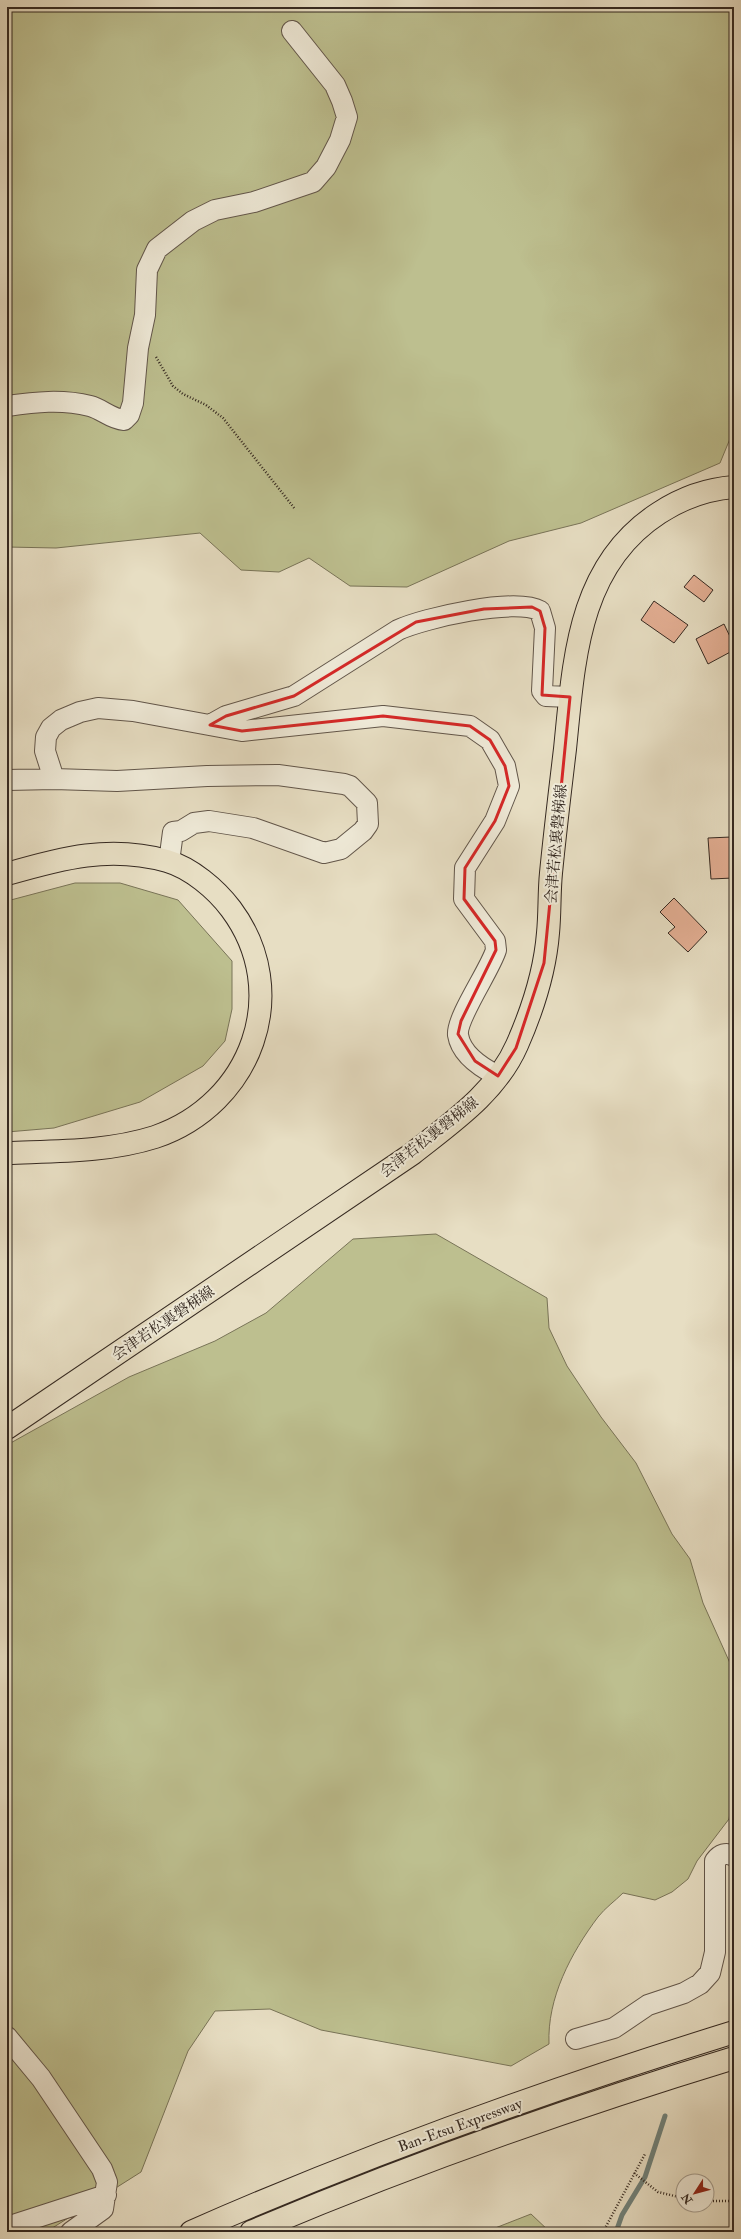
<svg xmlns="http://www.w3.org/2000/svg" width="741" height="2239" viewBox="0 0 741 2239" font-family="'IM FELL Double Pica','Noto Serif JP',serif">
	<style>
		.green { fill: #bdbf8f; stroke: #797458 }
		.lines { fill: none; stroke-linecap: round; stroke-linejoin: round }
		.stream { stroke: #70817a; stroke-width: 5 }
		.building { fill: #e4af94; stroke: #352921 }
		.minor-casing { stroke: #62564a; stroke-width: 22 }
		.major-casing { stroke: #352921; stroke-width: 24 }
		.highway-casing { stroke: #352921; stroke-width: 24 }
		.path { stroke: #352921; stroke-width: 2.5; stroke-dasharray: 1 2; stroke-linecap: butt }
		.minor { stroke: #efead8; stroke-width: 20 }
		.major { stroke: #e7dec3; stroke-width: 22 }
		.highway { stroke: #e7dec3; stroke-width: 22 }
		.marked { fill: none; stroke: #d62828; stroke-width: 3; stroke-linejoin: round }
		.labels { text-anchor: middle; stroke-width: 4; stroke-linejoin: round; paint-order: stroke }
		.street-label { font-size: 15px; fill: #352921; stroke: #efead8 }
	</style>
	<rect width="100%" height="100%" fill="#e7dec3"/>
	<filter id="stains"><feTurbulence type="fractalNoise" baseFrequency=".005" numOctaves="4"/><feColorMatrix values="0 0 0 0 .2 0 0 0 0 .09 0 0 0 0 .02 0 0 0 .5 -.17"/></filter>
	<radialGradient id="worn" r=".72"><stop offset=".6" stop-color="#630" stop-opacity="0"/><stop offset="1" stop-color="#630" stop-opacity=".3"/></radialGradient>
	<path class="green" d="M7,7H734V429L720,463L581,523L509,541L407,587L350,586L309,558L279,572L241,570L200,533L56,548L7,547Z
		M75,883H120L178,900L232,961V1009L225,1041L203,1066L140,1102L54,1128L7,1132V901Z
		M436,1234L547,1298L549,1328L567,1366L601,1417L636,1463L672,1534L690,1559L703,1603L734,1672V1789L729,1819L697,1861L688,1879L672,1892L655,1900L623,1893C615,1901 605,1908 598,1917C571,1953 547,1998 549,2044L511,2066L321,2030L270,2009L215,2011L188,2051L141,2172L46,2232H7V1445L129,1377L215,1341L266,1313L353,1239Z
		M531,2214L550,2232H485Z"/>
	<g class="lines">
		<path class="stream" d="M616,2232L622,2215L645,2177L665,2116"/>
	</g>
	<path class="building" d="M694,575L713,590L704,602L684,587Z
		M654,601L688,625L674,643L641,620Z
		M724,624L734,645V650L708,664L696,639Z
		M731,837L734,855L733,878L711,879L708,838Z
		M674,898L707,932L688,952L668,933L675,927L660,912Z"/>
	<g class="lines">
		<g class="minor-casing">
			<path id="minor" d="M7,406C35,402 62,399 90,406C102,409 111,419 124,420L129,415L133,403L138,348L145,315L147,270L157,249L193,221L215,210L254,202L313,182L326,167L340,140L347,117L342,101L335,85L292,31
				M210,725L226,716L294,696L398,630C424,618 516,597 540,611L545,628L542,691L546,696L570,697
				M7,780L54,779
				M169,862L173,832L181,831L194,823L209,821L253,828L324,853L341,849L363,831L368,824L367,803L350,786L344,784L278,775L207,776L117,781L54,779L45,751L46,737L51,728L61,720L80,712L98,708L133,711L242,731L383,716L470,726L490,740L505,766L509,786L495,821L465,868L464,899L495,941L496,950C490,970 456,1018 458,1035C461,1054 482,1068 498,1076
				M7,2037L41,2078L102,2169L107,2182L103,2209L71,2232
				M576,2039L614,2028L648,2005L684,1993L700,1984L710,1973L715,1952V1861C720,1854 726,1852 734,1856
				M7,2227L106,2195"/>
		</g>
		<g class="major-casing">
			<path id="major" d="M7,874C62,858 110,845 167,861C191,868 216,889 231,909C293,992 252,1104 155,1137C108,1152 56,1151 7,1153
				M7,1428L412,1154C451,1123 496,1093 517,1045C532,1011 545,971 548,933C550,913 549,893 551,873C555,832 560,791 565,749C574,662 577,566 659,513C682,498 707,489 734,487"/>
		</g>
		<g class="highway-casing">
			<path id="highway" d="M191,2232C368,2154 550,2089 734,2032
				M251,2232C409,2165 570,2108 734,2058"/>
		</g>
		<path class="path" d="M156,357L173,386L183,394L206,405L223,418L295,509
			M634,2173L658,2192L683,2198
			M707,2201H734
			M603,2232L645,2154"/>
		<use href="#minor" class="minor"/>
		<use href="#major" class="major"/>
		<use href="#highway" class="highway"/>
	</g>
	<path class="marked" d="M532,607L540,611L545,628L542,695L570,697L544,963L516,1048L498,1076L475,1061L458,1034L461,1021L496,950L495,941L464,899L465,868L495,821L509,786L505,766L490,740L470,726L383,716L242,731L210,725L226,716L294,696L416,622L484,609Z"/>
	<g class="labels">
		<g class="street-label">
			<text transform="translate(556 844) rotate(-85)" y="5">会津若松裏磐梯線</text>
			<text transform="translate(429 1137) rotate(-38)" y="5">会津若松裏磐梯線</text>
			<text transform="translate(163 1323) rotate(-34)" y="5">会津若松裏磐梯線</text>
			<text transform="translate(460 2125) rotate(-20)" y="5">Ban-Etsu Expressway</text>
		</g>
	</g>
	<rect width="741" height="2239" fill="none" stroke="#e7dec3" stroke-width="24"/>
	<rect x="8" y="8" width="725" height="2223" fill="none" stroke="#352921" stroke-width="2"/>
	<rect x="12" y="12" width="717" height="2215" fill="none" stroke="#352921"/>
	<g transform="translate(695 2193) rotate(234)"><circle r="19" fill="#efead8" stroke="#a59d8f"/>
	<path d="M0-3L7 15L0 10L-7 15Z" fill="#8f2418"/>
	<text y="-6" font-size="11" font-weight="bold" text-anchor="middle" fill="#352921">N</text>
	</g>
	<rect width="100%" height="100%" filter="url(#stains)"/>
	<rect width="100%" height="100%" fill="url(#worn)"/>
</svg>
